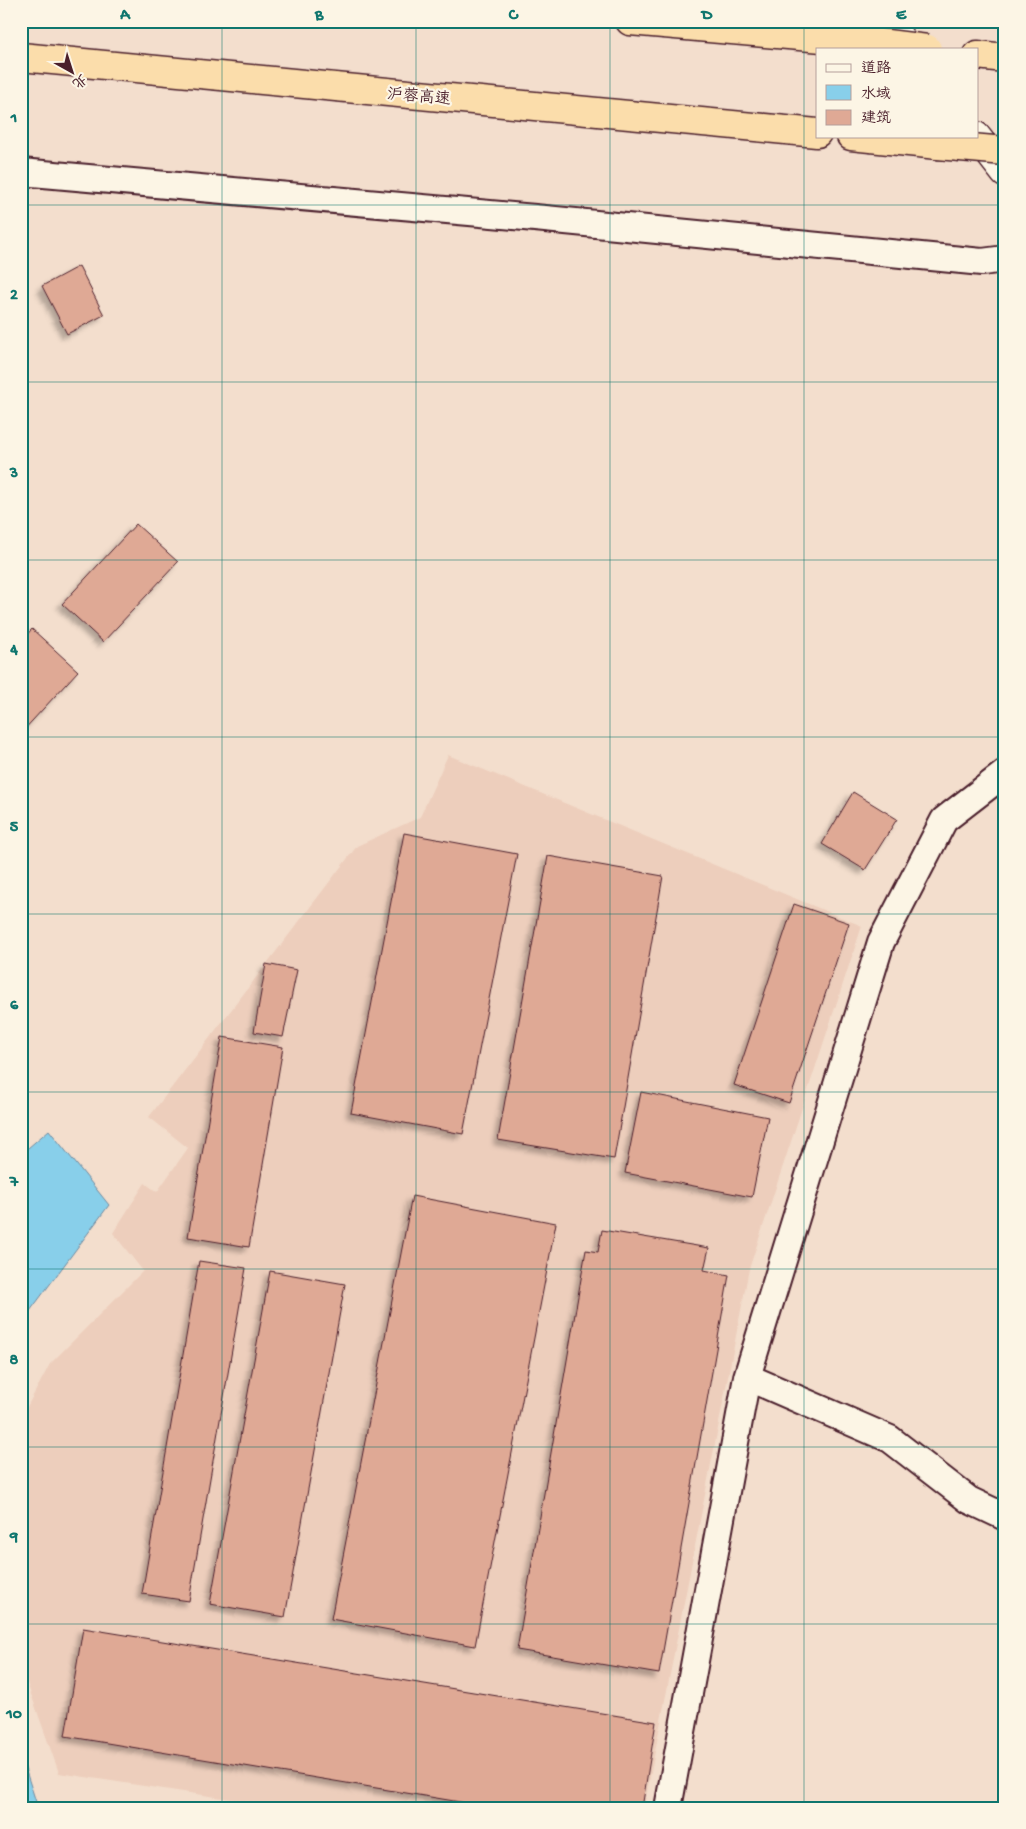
<svg xmlns="http://www.w3.org/2000/svg" width="1026" height="1829" viewBox="0 0 1026 1829" font-family="'Gochi Hand','LXGW WenKai TC',sans-serif">
	<style>
		.built { fill: #edcebc }
		.water { fill: #88cfea; stroke: #6f899e }
		.building { fill: #dfa995; stroke: #4a1f2b; filter: url(#shadow) }
		.lines { fill: none; stroke-linecap: round; stroke-linejoin: round }
		.minor-casing { stroke: #4a1f2b; stroke-width: 30 }
		.tertiary-casing { stroke: #4a1f2b; stroke-width: 31 }
		.motorway-casing { stroke: #4a1f2b; stroke-width: 31 }
		.minor { stroke: #fcf5e5; stroke-width: 26 }
		.tertiary { stroke: #fcf5e5; stroke-width: 28 }
		.motorway { stroke: #fbddab; stroke-width: 28 }
		.motorway-bridge-casing { stroke: #4a1f2b; stroke-width: 31; stroke-linecap: butt }
		.motorway-bridge { stroke: #fbddab; stroke-width: 28 }
		.grid { fill: none; stroke: #0f766e; stroke-width: 1; stroke-opacity: 0.55 }
		.labels { text-anchor: middle; stroke-width: 4.5; stroke-linejoin: round; paint-order: stroke }
		.street-label { font-size: 16px; fill: #4a1f2b; stroke: #fcf5e5 }
		.neatline { fill: none; stroke: #0f766e; stroke-width: 2 }
		.grid-label { font-size: 16px; text-anchor: middle; font-weight: bold; fill: #0f766e }
	</style>
	<defs>
		<filter id="shadow"><feDropShadow dx="-4.5" dy="4.5" stdDeviation="2.5" flood-color="#0004"/></filter>
	</defs>
	<rect width="100%" height="100%" fill="#f3decd"/>
	<filter id="ink" filterUnits="userSpaceOnUse"><feTurbulence type="fractalNoise" baseFrequency=".02" numOctaves="2"/><feDisplacementMap in="SourceGraphic" scale="10" xChannelSelector="R" yChannelSelector="G"/><feConvolveMatrix kernelMatrix="1 2 1 2 8 2 1 2 1" color-interpolation-filters="sRGB"/></filter>
	<g filter="url(#ink)">
		<path class="built" d="M448,755L862,926L749,1269L644,1808H288L59,1773L21,1666V1418L50,1364L143,1271L113,1233L145,1183L157,1192L188,1148L149,1117L357,846L420,817Z"/>
		<path class="water" d="M49,1130L109,1205L21,1323V1154Z
			M21,1756L38,1808H21Z"/>
		<path class="building" d="M79,266L104,315L67,334L42,286Z
			M136,524L178,562L103,642L62,604Z
			M32,629L78,671L21,733V641Z
			M853,792L897,819L865,870L822,844Z
			M404,833L517,854L463,1134L351,1113Z
			M548,856L663,876L614,1159L498,1140Z
			M794,904L849,923L789,1103L734,1085Z
			M266,964L297,970L283,1037L254,1032Z
			M222,1037L283,1047L249,1247L188,1237Z
			M641,1092L768,1117L752,1197L625,1173Z
			M412,1196L556,1223L475,1646L331,1619Z
			M602,1230L709,1248L704,1270L729,1275L659,1674L517,1650L586,1250L598,1252Z
			M199,1261L246,1268L189,1601L142,1594Z
			M270,1271L345,1284L285,1617L210,1604Z
			M83,1628L656,1722L642,1808H496L65,1736Z"/>
		<g class="lines">
			<g class="minor-casing">
				<path id="minor" d="M21,172L535,218L982,262L1005,259
					M747,1377L890,1439L969,1500L1005,1517
					M668,1808L747,1377L881,942L944,820L1005,773"/>
			</g>
			<g class="tertiary-casing">
				<path id="tertiary" d="M887,21L908,49
					M976,136L1005,173"/>
			</g>
			<g class="motorway-casing">
				<path id="motorway" d="M630,21L879,43
					M977,55L1005,58
					M21,57L817,133
					M851,136L938,145"/>
			</g>
			<use href="#minor" class="minor"/>
			<use href="#tertiary" class="tertiary"/>
			<use href="#motorway" class="motorway"/>
			<g class="motorway-bridge-casing">
				<path id="motorway-bridge" d="M879,43L927,49
					M938,145L1005,151"/>
			</g>
			<use href="#motorway-bridge" class="motorway-bridge"/>
		</g>
	</g>
	<path class="grid" d="M222,21V1808M416,21V1808M610,21V1808M804,21V1808M21,205H1005M21,382H1005M21,560H1005M21,737H1005M21,914H1005M21,1092H1005M21,1269H1005M21,1447H1005M21,1624H1005"/>
	<g class="labels">
		<g class="street-label">
			<text transform="translate(419 95) rotate(5)" y="6">沪蓉高速</text>
		</g>
	</g>
	<rect width="1026" height="1829" fill="none" stroke="#fcf5e5" stroke-width="55"/>
	<rect x="816" y="48" width="162" height="90" fill="#fcf5e5" stroke="#b59f9b"/>
	<rect x="826" y="64" width="25" height="8" fill="#fcf5e5" stroke="#b59f9b"/>
	<text x="861" y="72" font-size="15" fill="#4a1f2b">道路</text>
	<rect x="826" y="85" width="25" height="15" fill="#88cfea" stroke="#b59f9b"/>
	<text x="861" y="98" font-size="15" fill="#4a1f2b">水域</text>
	<rect x="826" y="110" width="25" height="15" fill="#dfa995" stroke="#b59f9b"/>
	<text x="861" y="122" font-size="15" fill="#4a1f2b">建筑</text>
	<g transform="translate(72 72) rotate(141)" stroke="#fcf5e5" stroke-width="4" paint-order="stroke">
	<path d="M0-4L9 19L0 12L-9 19Z" fill="#4a1f2b"/>
	<text y="-8" font-size="14" font-weight="bold" text-anchor="middle" fill="#4a1f2b">北</text>
	</g>
	<rect x="28" y="28" width="970" height="1774" class="neatline"/>
	<g class="grid-label">
		<text x="125" y="19">A</text>
		<text x="319" y="19">B</text>
		<text x="513" y="19">C</text>
		<text x="707" y="19">D</text>
		<text x="901" y="19">E</text>
		<text x="14" y="122">1</text>
		<text x="14" y="299">2</text>
		<text x="14" y="477">3</text>
		<text x="14" y="654">4</text>
		<text x="14" y="831">5</text>
		<text x="14" y="1009">6</text>
		<text x="14" y="1186">7</text>
		<text x="14" y="1364">8</text>
		<text x="14" y="1541">9</text>
		<text x="14" y="1718">10</text>
	</g>
</svg>
